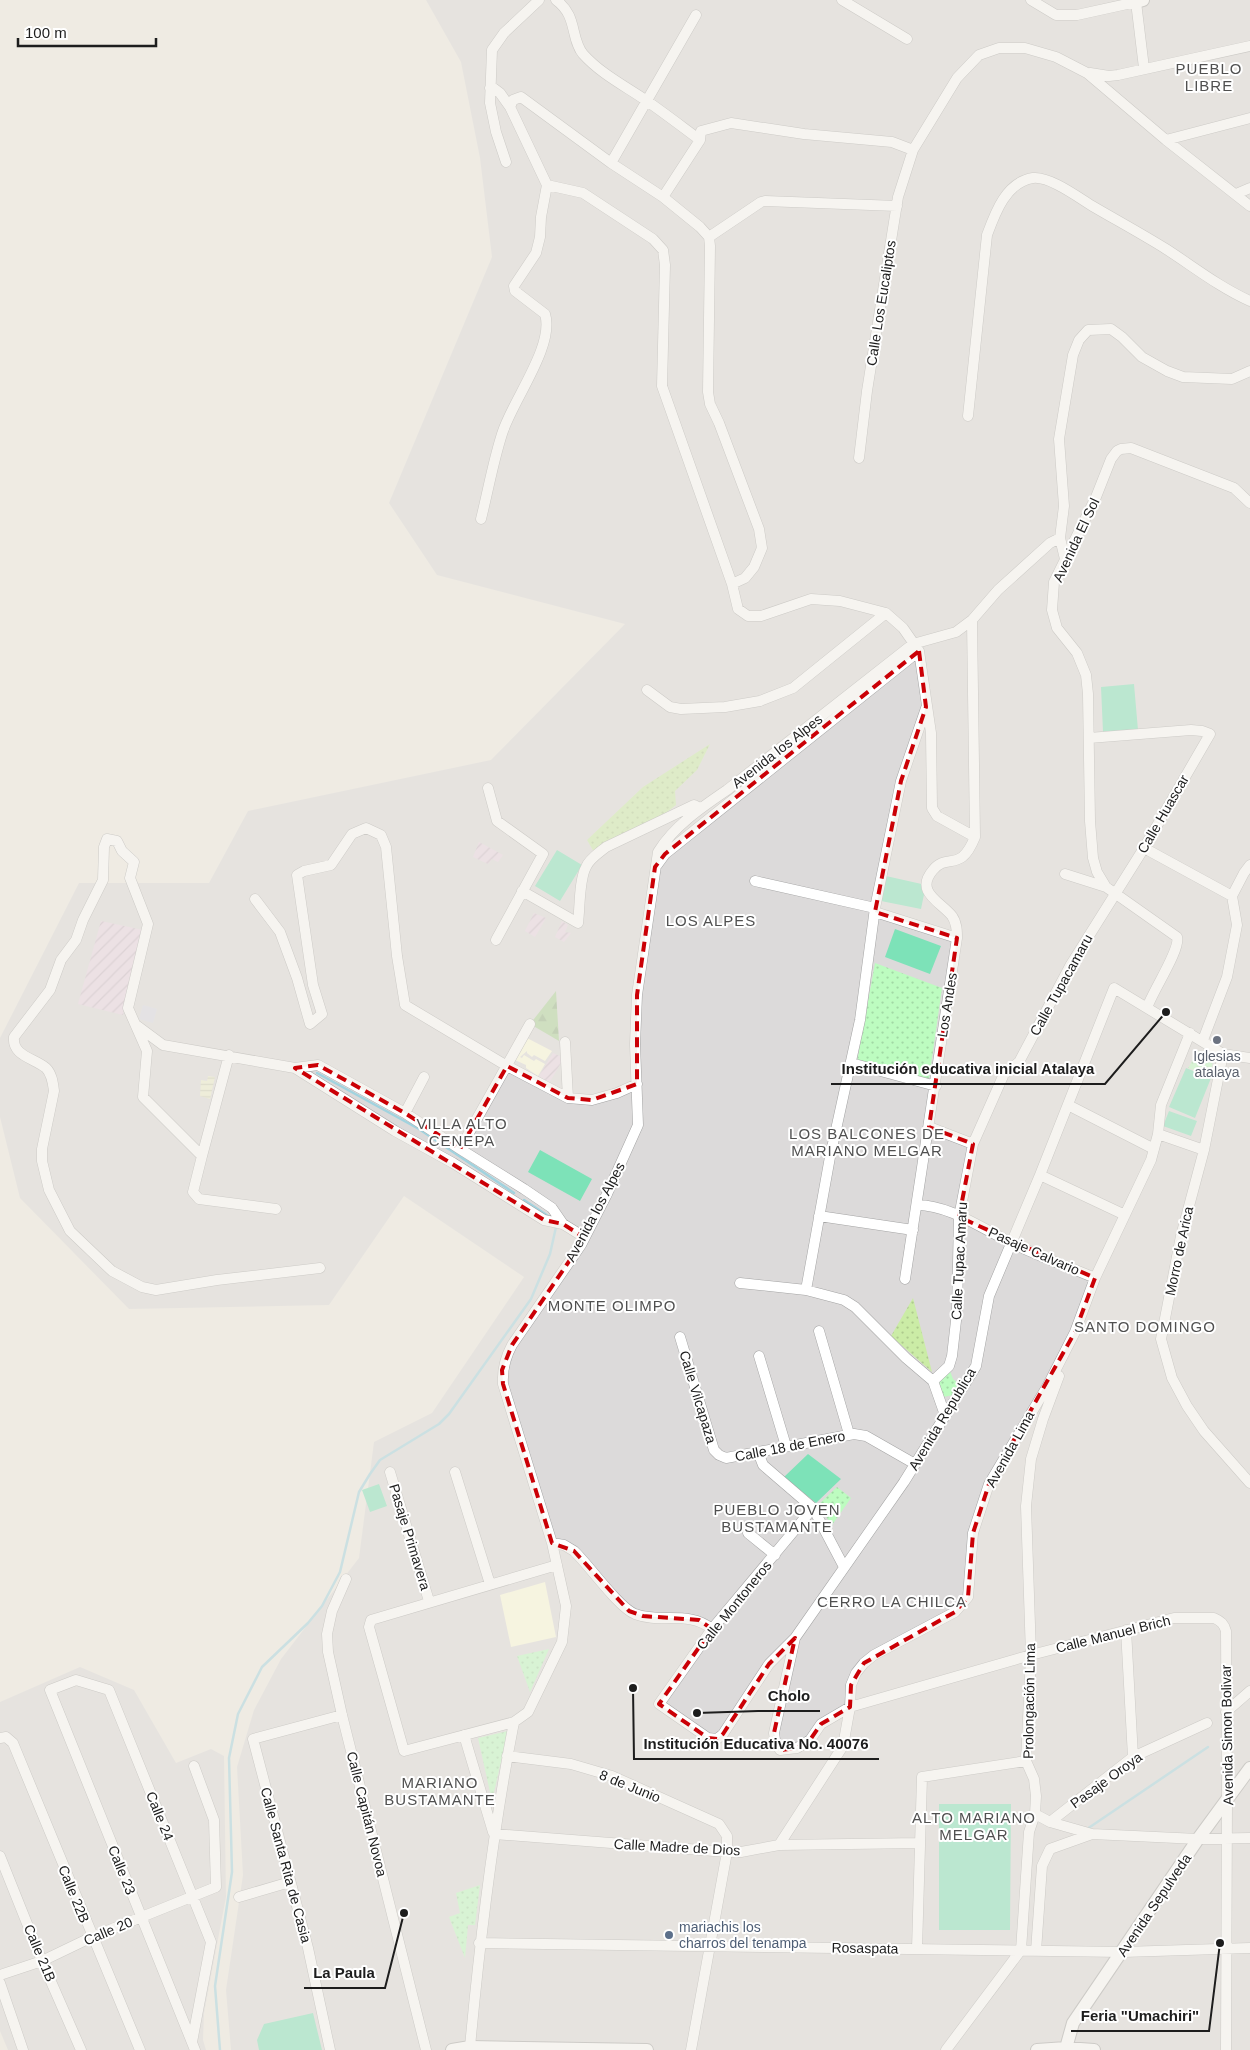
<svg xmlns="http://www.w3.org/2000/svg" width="1250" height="2050" viewBox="0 0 1250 2050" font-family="Arial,sans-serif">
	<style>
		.residential { fill: #dcdada }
		.industrial { fill: url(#industrial-furrows) }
		.education { fill: #fffedc }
		.farmland { fill: url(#farmland-rules) }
		.grass { fill: url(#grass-dots) }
		.forest { fill: url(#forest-firs) }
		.park { fill: url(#park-dots) }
		.pitch { fill: #7de2b8 }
		.plaza { fill: #d7d8e5 }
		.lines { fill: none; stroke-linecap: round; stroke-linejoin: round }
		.stream { stroke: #a1d3df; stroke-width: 2.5 }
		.minor-casing { stroke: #a4a4a4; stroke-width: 11 }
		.tertiary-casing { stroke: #a4a4a4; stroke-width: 14 }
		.minor { stroke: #fff; stroke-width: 10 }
		.tertiary { stroke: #fff; stroke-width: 12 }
		.marked { fill: none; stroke: #cb0006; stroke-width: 4; stroke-dasharray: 10 6; stroke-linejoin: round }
		.worship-dot { fill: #6b7280; stroke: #fff; stroke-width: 2 }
		.service-dot { fill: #5c6f8a; stroke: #fff; stroke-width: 2 }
		.labels { text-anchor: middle; stroke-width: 4; stroke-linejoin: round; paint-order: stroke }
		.street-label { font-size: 14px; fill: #1d1d1d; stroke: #fff }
		.worship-label { font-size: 14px; fill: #5b616d; stroke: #fff }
		.service-label { font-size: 14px; fill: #4e5e75; stroke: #fff; text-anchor: start }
		.neighbourhood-label { font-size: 15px; letter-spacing: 1px; fill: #505050; stroke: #fff }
		.leader { fill: none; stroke: #1d1d1d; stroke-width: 2 }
		.callout-dot { fill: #1d1d1d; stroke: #fff; stroke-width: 2 }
		.callout-label { font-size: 15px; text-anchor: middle; font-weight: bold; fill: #1d1d1d; stroke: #fff; stroke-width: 4; stroke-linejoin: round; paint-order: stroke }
	</style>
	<defs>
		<pattern id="industrial-furrows" width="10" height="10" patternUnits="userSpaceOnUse" patternTransform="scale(1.25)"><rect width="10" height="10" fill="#e9d4e5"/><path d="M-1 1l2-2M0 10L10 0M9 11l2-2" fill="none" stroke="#c7b6c4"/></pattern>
		<pattern id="farmland-rules" width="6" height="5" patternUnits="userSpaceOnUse" patternTransform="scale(1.25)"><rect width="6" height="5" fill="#edefcd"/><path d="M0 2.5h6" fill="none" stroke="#cbccb0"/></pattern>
		<pattern id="grass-dots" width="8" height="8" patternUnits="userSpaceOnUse" patternTransform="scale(1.25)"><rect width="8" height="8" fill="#cbeca6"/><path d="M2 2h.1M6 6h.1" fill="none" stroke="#aeca8e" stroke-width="1.8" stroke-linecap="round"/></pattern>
		<pattern id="forest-firs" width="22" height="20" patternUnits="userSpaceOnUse" patternTransform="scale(1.25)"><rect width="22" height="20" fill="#a9d096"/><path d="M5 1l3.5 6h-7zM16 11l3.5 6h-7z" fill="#91b281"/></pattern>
		<pattern id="park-dots" width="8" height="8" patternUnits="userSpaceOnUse" patternTransform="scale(1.25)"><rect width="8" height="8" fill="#bdfcc0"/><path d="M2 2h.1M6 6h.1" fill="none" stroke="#a2d8a5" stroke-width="1.8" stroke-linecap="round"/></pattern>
	</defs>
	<rect width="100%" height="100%" fill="#efebe3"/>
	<path class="residential" d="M426,0H1250V2050H231L226,1990L243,1875L237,1767L254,1710L281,1659L359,1558L374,1442L432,1413L524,1277L404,1196L329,1305L129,1309L20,1198L0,1117V1038L79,883H209L248,811L491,760L625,624L437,575L389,503L492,257L480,158L461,62Z
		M80,1667L134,1690L176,1763L211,1749L224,1756L226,1897L204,2013L203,2040L206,2050H8L0,2031V1702Z"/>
	<path class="industrial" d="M479,842L503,855L498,862L492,859L488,864L473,857Z
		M534,913L546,918L535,937L525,931Z
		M101,921L143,930L123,1015L78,1004Z
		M562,921L568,925L565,932L571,933L564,942L555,937Z
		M553,1053L564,1058L549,1083L539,1076Z"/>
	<path class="education" d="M527,1038L552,1051L545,1061L534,1055L532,1057L527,1053V1051L520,1057L522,1058L524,1055L534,1061L536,1059L545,1064L538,1076L526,1068V1065L515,1060Z
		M545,1582L556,1637L511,1647L500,1595Z"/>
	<path class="farmland" d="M208,1076L215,1077L210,1099L200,1096L201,1080L207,1081Z"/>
	<path class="grass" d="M710,744L697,770L675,791L676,805L662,816L594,852L587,840L643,787Z
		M913,1298L932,1372L891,1336Z"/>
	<path class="forest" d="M556,991L559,1041L530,1024Z"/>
	<path class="park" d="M875,963L942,988L929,1079L857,1062Z
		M1198,1051L1213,1057L1211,1076L1188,1068Z
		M950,1371L953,1379L959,1384L954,1395L943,1397L939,1381Z
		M837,1487L851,1498L832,1525L818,1505Z
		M549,1649L530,1692L517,1656Z
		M508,1731L492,1801L478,1738Z
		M480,1885L475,1925H468L465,1958L449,1917L460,1913L456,1893Z"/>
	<path class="pitch" d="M1134,684L1138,730L1103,732L1101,687Z
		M557,850L582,865L560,901L535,886Z
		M886,876L926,885L921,909L881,901Z
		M895,929L941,946L930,974L885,957Z
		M1186,1068L1211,1078L1195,1118L1169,1107Z
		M1169,1111L1197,1121L1191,1136L1163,1126Z
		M540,1150L592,1179L580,1201L528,1172Z
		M808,1454L841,1479L816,1503L784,1477Z
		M379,1484L387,1506L370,1512L362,1490Z
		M939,1804H1011L1010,1930H939Z
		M313,2013L322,2050H259L257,2040L264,2024Z"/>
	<path class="plaza" d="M143,1005L157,1009L153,1023L139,1019Z"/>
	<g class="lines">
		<path class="stream" d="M317,1073L419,1129L514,1193
			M524,1200L548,1216
			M1087,1829L1208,1747
			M220,2050L215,1986L232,1872L229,1758L238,1714L262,1667L308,1623L322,1606L340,1572L359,1492L370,1474L380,1460L439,1424L449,1414L531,1299L550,1254L556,1227"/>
		<g class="minor-casing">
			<path id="minor" d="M556,0C578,16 570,38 583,54C600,73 623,85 644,99C663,112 681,126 700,140
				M842,0L907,39
				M1031,0L1056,15H1077L1136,2L1144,68
				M1090,73L1109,76L1118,75L1250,46
				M490,88L492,87L500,93L510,107
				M1166,140L1250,118
				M506,162L496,132L490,103L492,50L504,33L539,0
				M611,163L696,15
				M547,185L583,193L653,239L663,250L665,265L662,386L732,584L738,609L748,616H761L811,599L840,601L886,613L903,628L919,651L931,733L932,808L937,816L975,837
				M1236,194L1250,188
				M663,197L700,140L701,131L731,123L804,134L892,142L913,150
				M709,237L761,202L765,201L897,206
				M968,416L987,235C995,213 1006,182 1033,178C1050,176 1079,198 1094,207C1118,221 1142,234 1166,249C1194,267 1219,287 1250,301
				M859,458L867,391L898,197L913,150L957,78L979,55L999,48H1025L1056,57L1087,73L1166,140L1250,206
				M481,519C488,491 493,462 502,434C512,401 555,346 545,314L515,291L514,286L536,253L540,237L541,217L547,185L510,107L513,100L521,97L611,163L663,197L700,227L709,237L710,246L708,392L710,404L719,423L759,529L762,548L754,567L745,578L732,584
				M1065,559L1060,538L1064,506L1059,439L1073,355L1079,340L1088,330L1111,329L1122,337L1142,357L1167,371L1183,377L1232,379L1250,371
				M647,690L670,707L681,709L725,707L760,701L793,688L886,613
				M488,788L497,821L543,854L496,940
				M1144,848L1232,896
				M657,865L665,854L919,651
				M1065,874L1106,887L1177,937C1181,949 1152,992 1147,1008
				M755,881L875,908
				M1106,887L1097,872L1093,858L1090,821L1088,694L1086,675L1077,653L1057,628L1052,610L1054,582L1096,497L1111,459L1117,451L1121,449L1131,448L1234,488L1250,503
				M522,891L578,923C580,908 579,880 586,867C589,859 600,852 606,847L694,805L700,808
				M255,899L280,932L297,978L310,1024L322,1014L313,985L297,875L304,871L331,865L352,834L366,828L381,835L386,847L397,956L405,1005L507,1066L568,1098L592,1100L617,1093L637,1084
				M875,912L957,938
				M136,1025L163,1045L295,1068L318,1065L405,1113L460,1149L524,1189L552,1208L563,1224L584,1237
				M1203,1040L1227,977L1237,925L1232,896L1244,873L1250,865
				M565,1042L568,1098
				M1223,1054L1204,1150L1181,1236L1161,1339L1172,1378L1187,1406L1204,1431L1250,1483
				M229,1055L202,1156L143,1097L147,1051L128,1008L148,924L130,878L134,862L122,851L117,841L107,839L104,847L103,880L83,920L76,940L61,960L50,990L14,1037C12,1056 34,1058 46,1068C52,1074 53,1083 54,1091L42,1149V1161L49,1190L70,1231L112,1271L142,1287L156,1290L217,1280L320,1268
				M851,1063L936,1086
				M295,1068L395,1131L453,1163L544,1220L563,1224
				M1068,1105L1154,1149
				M405,1113L424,1077
				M929,1127L973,1144
				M1158,1134L1204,1150
				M460,1149L530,1024
				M202,1156L193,1192L199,1199L276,1209
				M1040,1175L1125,1215
				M917,1205C949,1205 981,1228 1010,1242C1037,1256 1067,1266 1095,1278
				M819,1216L913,1230
				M905,1279L957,938C957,931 957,923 952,916C941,902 914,892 933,870C948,852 960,874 975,837L972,620L998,590L1050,543L1060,538
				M740,1283L806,1290L844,1300L855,1307L906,1358L933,1381
				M806,1290L830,1157L860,1020L875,908L901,781L926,708
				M819,1331L849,1434
				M680,1337L714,1450L719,1455L726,1458L854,1434L866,1436L915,1464
				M759,1356L786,1446
				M933,1381L949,1366L952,1356L957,1312L959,1217L973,1144L1004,1074L1019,1062L1070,966L1144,848L1210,734L1202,731L1191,730L1089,738
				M933,1381L945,1415
				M758,1452L763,1465L813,1508L844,1567
				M390,1472L429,1601
				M455,1472L490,1584
				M748,1533L775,1555
				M552,1543L564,1545L574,1551C589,1565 618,1607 635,1614C661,1624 688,1610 712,1629
				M557,1565L371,1620L369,1627L404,1751L514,1722L528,1712L562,1642L566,1606L552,1543L503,1384C502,1369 505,1358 512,1345L581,1245L607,1194L638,1125L635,1044L637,995L658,852C674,826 702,807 727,790L913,644L956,632L972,620
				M346,1579L332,1611L327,1634L328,1652L342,1715L426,2050
				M1126,1630L1133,1757
				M795,1638L769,1664L723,1734L717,1739L708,1738L659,1704L712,1629L813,1508
				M1226,1712L1250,1691
				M464,1735L493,1832
				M0,1738L6,1737L13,1743L140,2050
				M507,1756L571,1764L612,1776L719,1824L727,1836V1852L691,2050
				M1035,1814L1050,1822L1133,1757L1207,1723
				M1050,1822L1092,1834L1198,1839L1250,1838
				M494,1834L727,1852H741L779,1845L920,1843
				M779,1845L843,1746L850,1707L851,1685L856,1673L864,1663L874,1655L955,1612L968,1597L973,1533L989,1484L1048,1385L1075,1332L1095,1278L1151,1160L1158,1134L1161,1105L1190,1033
				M0,1856L42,1961L81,2050
				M239,1897L290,1882
				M479,1943L1123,1952L1250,1948
				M917,1949L922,1777L1026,1761
				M1036,1951L1042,1866L1050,1849L1092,1834
				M0,1975L42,1961L92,1937L216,1887L214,1820L194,1766
				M0,1983L23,2050
				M192,2042L211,1942L109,1690L76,1680L50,1690L195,2050
				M470,2047C480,1938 493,1830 514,1722
				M330,2050L308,1948L253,1739L342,1715
				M946,2050L1021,1950L1029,1832L1035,1814L1036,1796L1034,1779L1026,1761L1031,1655L1026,1506L1031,1459L1043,1419L1059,1376
				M1226,2050L1227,1798L1226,1631C1224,1624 1221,1621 1214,1618H1174L1031,1655L850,1707L821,1724L810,1740L797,1748L780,1750L775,1740L774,1733L795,1638L904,1482L976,1366L989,1296L1040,1175L1114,988L1223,1054L1250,1058"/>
		</g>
		<g class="tertiary-casing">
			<path id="tertiary" d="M1135,0L1136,2L1143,0
				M1066,2048L1073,2023L1198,1839L1250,1768
				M452,2050L470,2047L647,2050
				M1037,2050L1066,2048L1094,2050"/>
		</g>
		<use href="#minor" class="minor"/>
		<use href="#tertiary" class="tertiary"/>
	</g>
	<path d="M0 0H1250V2050H0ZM919,651L926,707L901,781L875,912L957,938L929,1127L973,1144L959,1217L1095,1278L1075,1332L989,1484L973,1533L968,1597L955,1612L864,1663L851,1685L850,1707L821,1724L810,1740L797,1748L780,1750L774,1733L795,1638L769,1664L723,1734L717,1739L708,1738L659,1704L712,1629L699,1620L643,1616L629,1611L574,1551L552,1543L503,1384L502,1370L512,1345L585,1238L563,1224L544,1220L295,1068L318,1065L405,1113L460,1149L507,1066L568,1098L592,1100L637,1084V995L655,867L665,854Z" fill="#efebe3" fill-opacity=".55" fill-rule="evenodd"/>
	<path class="marked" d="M919,651L926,707L901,781L875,912L957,938L929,1127L973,1144L959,1217L1095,1278L1075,1332L989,1484L973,1533L968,1597L955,1612L864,1663L851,1685L850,1707L821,1724L810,1740L797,1748L780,1750L774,1733L795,1638L769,1664L723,1734L717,1739L708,1738L659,1704L712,1629L699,1620L643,1616L629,1611L574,1551L552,1543L503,1384L502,1370L512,1345L585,1238L563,1224L544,1220L295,1068L318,1065L405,1113L460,1149L507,1066L568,1098L592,1100L637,1084V995L655,867L665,854Z"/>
	<circle class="worship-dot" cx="1217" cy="1040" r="5"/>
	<circle class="service-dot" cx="669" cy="1935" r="5"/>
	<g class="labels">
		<g class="street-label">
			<text transform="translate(881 303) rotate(-81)" y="5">Calle Los Eucaliptos</text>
			<text transform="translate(1076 540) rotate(-65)" y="5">Avenida El Sol</text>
			<text transform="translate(777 751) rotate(-38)" y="5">Avenida los Alpes</text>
			<text transform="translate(1163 814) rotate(-60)" y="5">Calle Huascar</text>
			<text transform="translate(1061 985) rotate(-61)" y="5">Calle Tupacamaru</text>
			<text transform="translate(947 1005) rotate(-81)" y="5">Los Andes</text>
			<text transform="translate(595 1212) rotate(-62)" y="5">Avenida los Alpes</text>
			<text transform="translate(1034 1251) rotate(24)" y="5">Pasaje Calvario</text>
			<text transform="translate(1179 1251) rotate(-78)" y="5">Morro de Arica</text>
			<text transform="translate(959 1261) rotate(-87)" y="5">Calle Tupac Amaru</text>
			<text transform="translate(698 1397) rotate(73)" y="5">Calle Vilcapaza</text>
			<text transform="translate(942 1419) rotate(-59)" y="5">Avenida Republica</text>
			<text transform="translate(790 1446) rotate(-11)" y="5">Calle 18 de Enero</text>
			<text transform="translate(1010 1449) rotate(-61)" y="5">Avenida Lima</text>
			<text transform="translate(410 1537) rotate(73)" y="5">Pasaje Primavera</text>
			<text transform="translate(734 1605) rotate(-51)" y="5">Calle Montoneros</text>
			<text transform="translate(1113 1634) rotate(-14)" y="5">Calle Manuel Brich</text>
			<text transform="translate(1029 1701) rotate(-89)" y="5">Prolongación Lima</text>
			<text transform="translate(1227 1735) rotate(-91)" y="5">Avenida Simon Bolivar</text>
			<text transform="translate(1106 1780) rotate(-36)" y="5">Pasaje Oroya</text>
			<text transform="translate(630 1786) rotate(22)" y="5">8 de Junio</text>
			<text transform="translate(367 1814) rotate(76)" y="5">Calle Capitán Novoa</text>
			<text transform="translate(160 1816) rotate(68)" y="5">Calle 24</text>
			<text transform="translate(677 1847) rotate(3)" y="5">Calle Madre de Dios</text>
			<text transform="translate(286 1865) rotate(75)" y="5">Calle Santa Rita de Casia</text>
			<text transform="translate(122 1870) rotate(68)" y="5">Calle 23</text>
			<text transform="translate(74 1894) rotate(68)" y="5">Calle 22B</text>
			<text transform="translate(1154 1905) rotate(-56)" y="5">Avenida Sepulveda</text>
			<text transform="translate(108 1931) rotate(-23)" y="5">Calle 20</text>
			<text transform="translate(865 1948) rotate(1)" y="5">Rosaspata</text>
			<text transform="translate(40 1953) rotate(67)" y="5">Calle 21B</text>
		</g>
		<g class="worship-label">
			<text x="1217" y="1061">Iglesias<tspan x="1217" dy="16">atalaya</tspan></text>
		</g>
		<g class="service-label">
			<text x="679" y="1932">mariachis los<tspan x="679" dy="16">charros del tenampa</tspan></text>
		</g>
		<g class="neighbourhood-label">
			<text x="1209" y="74">PUEBLO<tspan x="1209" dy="17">LIBRE</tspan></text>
			<text x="711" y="926">LOS ALPES</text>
			<text x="462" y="1129">VILLA ALTO<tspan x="462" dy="17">CENEPA</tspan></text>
			<text x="867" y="1139">LOS BALCONES DE<tspan x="867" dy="17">MARIANO MELGAR</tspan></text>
			<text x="612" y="1311">MONTE OLIMPO</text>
			<text x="1145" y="1332">SANTO DOMINGO</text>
			<text x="777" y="1515">PUEBLO JOVEN<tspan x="777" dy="17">BUSTAMANTE</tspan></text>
			<text x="892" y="1607">CERRO LA CHILCA</text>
			<text x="440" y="1788">MARIANO<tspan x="440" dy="17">BUSTAMANTE</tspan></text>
			<text x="974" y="1823">ALTO MARIANO<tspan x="974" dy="17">MELGAR</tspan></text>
		</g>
	</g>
	<path class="leader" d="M1166 1012L1105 1084H831M697 1713L758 1711H820M633 1688L634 1759H879M404 1913L385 1988H304M1220 1943L1209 2031H1071"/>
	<g class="callout-dot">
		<circle cx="1166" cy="1012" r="5"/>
		<circle cx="697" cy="1713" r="5"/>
		<circle cx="633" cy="1688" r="5"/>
		<circle cx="404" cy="1913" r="5"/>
		<circle cx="1220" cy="1943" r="5"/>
	</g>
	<g class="callout-label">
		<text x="968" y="1074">Institución educativa inicial Atalaya</text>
		<text x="789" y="1701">Cholo</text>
		<text x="756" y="1749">Institución Educativa No. 40076</text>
		<text x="344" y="1978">La Paula</text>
		<text x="1140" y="2021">Feria "Umachiri"</text>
	</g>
	<path d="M18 38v8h138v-8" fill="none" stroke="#1d1d1d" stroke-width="2.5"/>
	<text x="25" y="38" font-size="15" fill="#1d1d1d" stroke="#ffffff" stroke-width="4" paint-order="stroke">100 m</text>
</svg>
